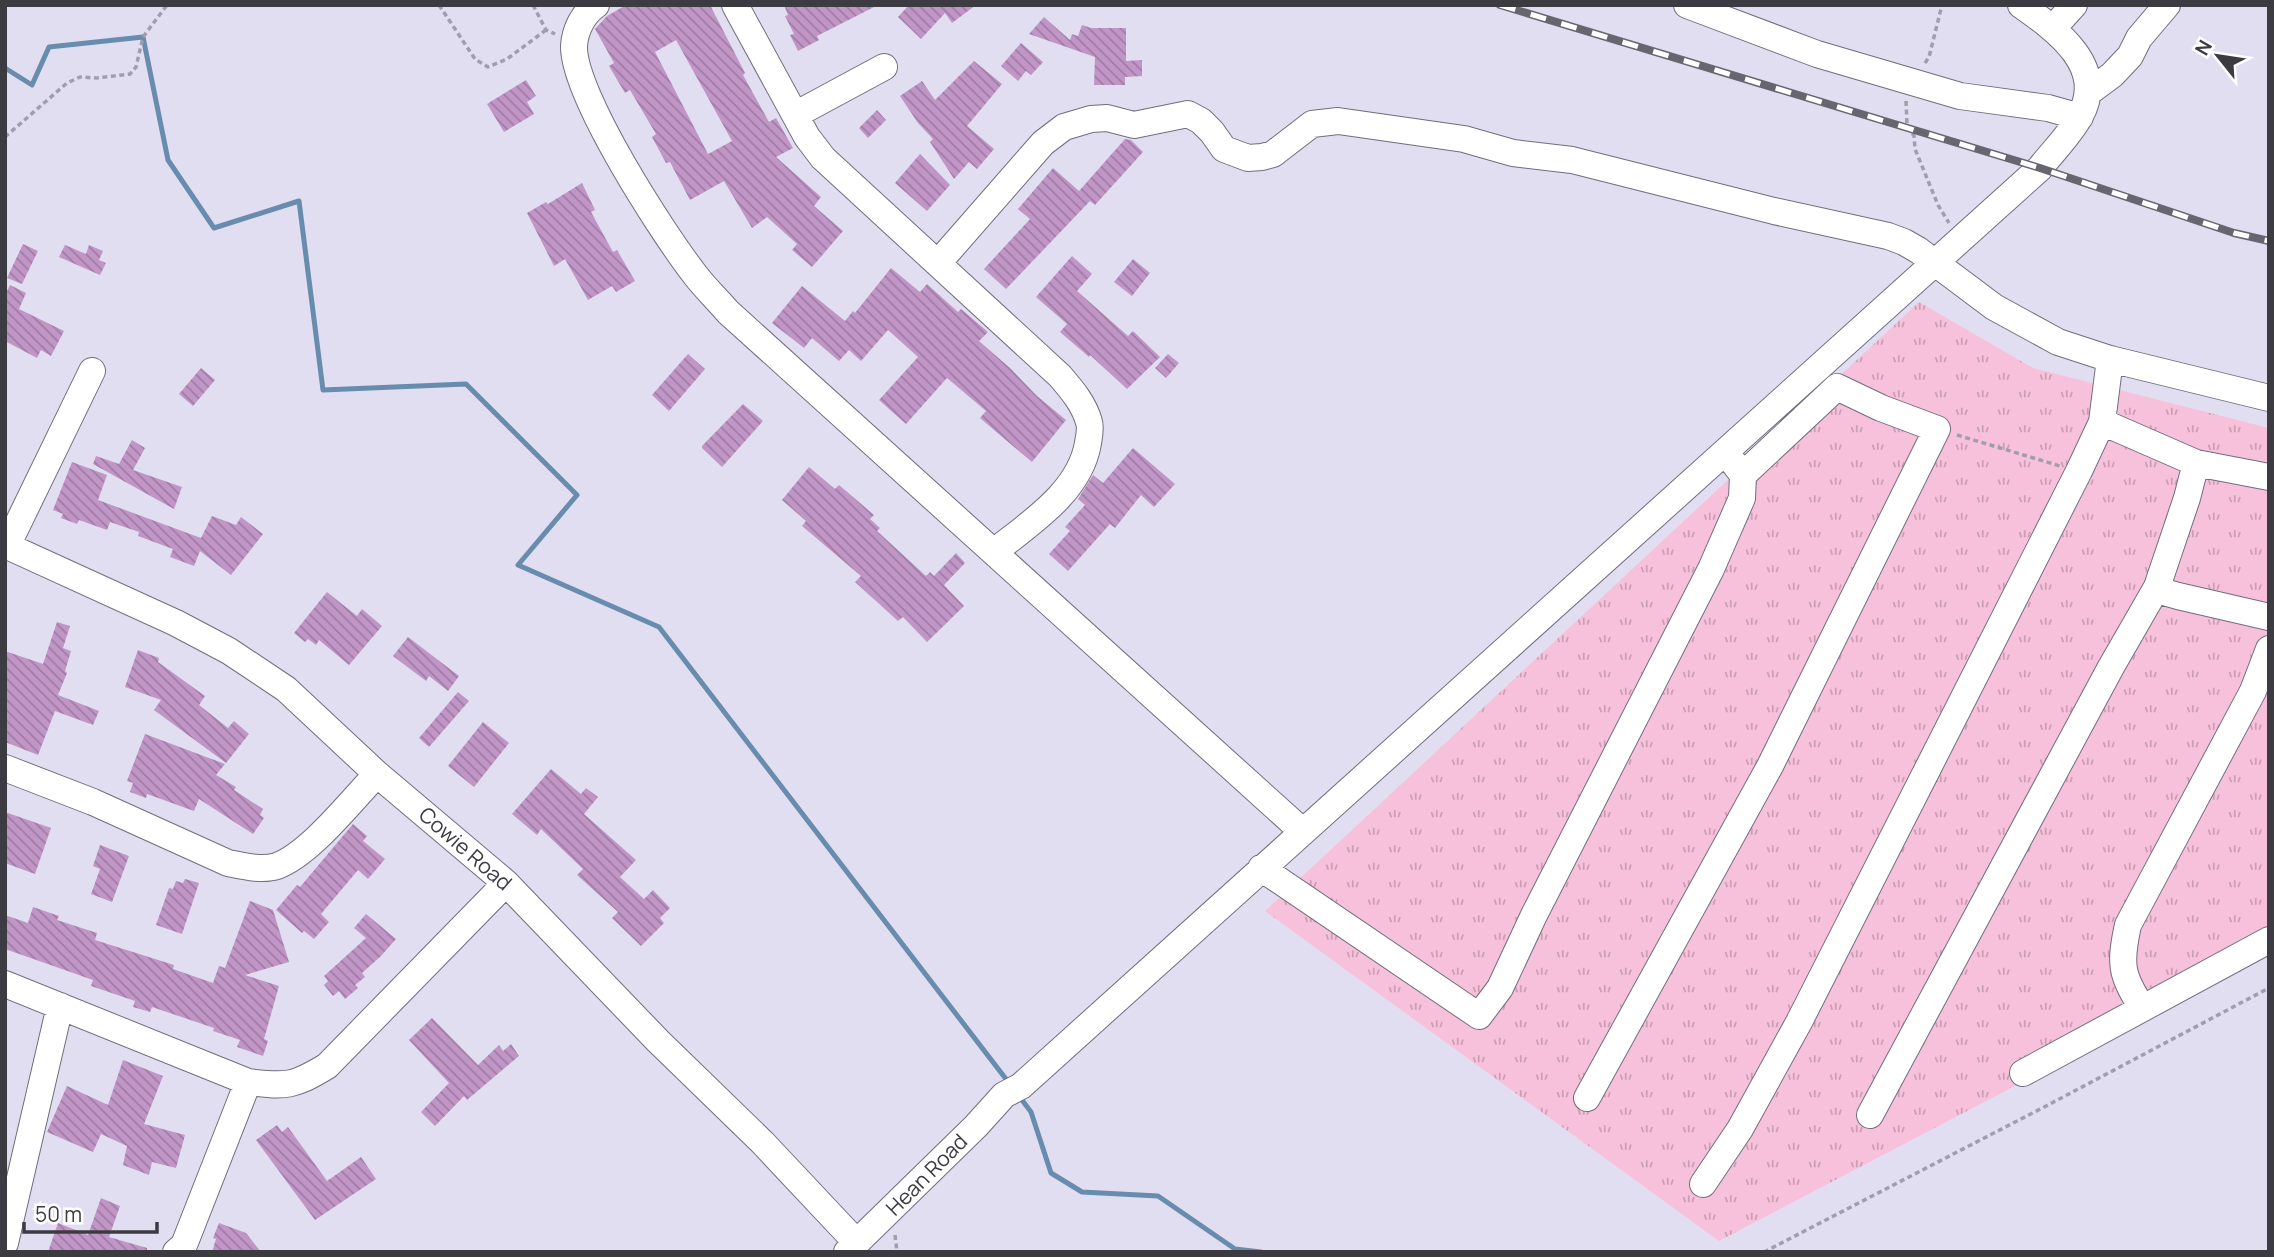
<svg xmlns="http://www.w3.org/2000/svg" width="2274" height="1257" viewBox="0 0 2274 1257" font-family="Manrope,sans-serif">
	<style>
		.grass { fill: url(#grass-tufts) }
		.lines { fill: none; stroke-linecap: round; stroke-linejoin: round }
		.stream { stroke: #688cad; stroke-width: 5 }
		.building { fill: url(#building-back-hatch); fill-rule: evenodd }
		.minor-casing { stroke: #716d7d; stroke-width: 28 }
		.path { stroke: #a09eac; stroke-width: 3.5; stroke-dasharray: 5 3.5; stroke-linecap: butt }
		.minor { stroke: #fff; stroke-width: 26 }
		.rail-casing { stroke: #676670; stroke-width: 8 }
		.rail { stroke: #fff; stroke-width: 5; stroke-dasharray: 16; stroke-linecap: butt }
		.labels { text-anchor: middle; stroke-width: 5; stroke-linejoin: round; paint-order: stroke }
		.street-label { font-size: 21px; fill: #3c3b42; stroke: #fff }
	</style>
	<defs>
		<pattern id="grass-tufts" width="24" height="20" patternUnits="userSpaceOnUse" patternTransform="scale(1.75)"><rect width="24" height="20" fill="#f8c1db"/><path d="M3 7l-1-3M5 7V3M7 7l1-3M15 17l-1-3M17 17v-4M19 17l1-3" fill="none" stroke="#ca9eb3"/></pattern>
		<pattern id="building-back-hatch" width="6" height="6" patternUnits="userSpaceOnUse" patternTransform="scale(1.75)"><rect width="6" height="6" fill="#c196c7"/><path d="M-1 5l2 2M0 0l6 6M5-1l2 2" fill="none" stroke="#9e7ca3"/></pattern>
	</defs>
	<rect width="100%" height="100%" fill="#e2def1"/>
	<path class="grass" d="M1919,302L2033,368L2269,428V953L1719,1241L1265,911Z"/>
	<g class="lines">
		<path class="stream" d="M5,68L32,85L49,47L143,37L168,160L214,228L299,201L323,390L466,384L577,495L518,565L659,627L1009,1083
			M1019,1096L1031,1112L1051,1173L1082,1192L1158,1196L1235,1249L1261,1252"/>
	</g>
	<path class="building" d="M626,5H710L745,73L743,75L769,122L776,118L793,148L776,157L821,197L814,206L843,231L812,267L792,250L797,244L767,217L752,228L724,181L690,200L670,162L666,163L652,137L656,134L630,90L625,93L609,66L614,63L595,29L607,16ZM676,40L732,141L708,154L655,52Z
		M784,5H878L817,36L819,40L798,51L790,35L794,34L785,16L788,15Z
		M909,5H976L952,23L945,13L921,39L898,17Z
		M1044,17L1070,40L1072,34L1078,36L1082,25L1091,28H1126V61L1142,60V76L1125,77V85H1094L1095,57L1029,34Z
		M1021,43L1043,62L1031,75L1026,71L1018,81L1001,66Z
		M974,61L1002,84L967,126L994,149L977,169L969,162L954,179L930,142L933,139L918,123L900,96L922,81L935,100Z
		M526,80L536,96L527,102L534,114L504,132L487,104Z
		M877,110L886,120L868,138L859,128Z
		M1125,139L1131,140L1143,152L1095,205L1090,201L1006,289L984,269L1030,219L1018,209L1053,168L1079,191Z
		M920,154L950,185L927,211L895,183Z
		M582,183L595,210L591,212L613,252L617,250L635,281L616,292L612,286L588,300L565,259L554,266L527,213L546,202L548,204Z
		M23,244L38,251L22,284L7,278Z
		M65,245L86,254L89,245L103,251L99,260L106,263L100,275L59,257Z
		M1072,256L1092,274L1077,291L1128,336L1133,331L1160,357L1127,389L1090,355L1089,357L1060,332L1067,324L1036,297Z
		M1133,259L1150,273L1132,296L1114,282Z
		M891,268L920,292L927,284L958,312L961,309L988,332L979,341L1010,368L1037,396L1066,420L1032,462L980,418L986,411L947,378L906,424L879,400L918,357L888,330L861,361L849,350L839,361L812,338L804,348L772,323L802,286L845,321L853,311L855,313Z
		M10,285L26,293L19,309L64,331L51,356L41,350L37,358L5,341V295Z
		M688,354L705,369L669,411L652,395Z
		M1168,354L1179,363L1166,378L1155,368Z
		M201,368L215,380L193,406L179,394Z
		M743,404L763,421L722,467L702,448V446Z
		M132,440L145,448L133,470L182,487L174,509L93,464L96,456L119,464Z
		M1133,448L1175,484L1154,507L1141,495L1115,528L1110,524L1068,571L1049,554L1070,531L1065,527L1085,505L1078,499L1093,475L1103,483Z
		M72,462L107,475L98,500L201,538L212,516L236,525L241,517L263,534L231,575L200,551L194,566L170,557L173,549L138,536L139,532L110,522L107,530L79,520L77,524L61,518L63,514L53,510Z
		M809,467L835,489L839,485L874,515L870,519L880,528L877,531L926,576L930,572L934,576L956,553L965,563L944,585L964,606L927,642L903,617L898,621L855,582L861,576L802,526L806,521L782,500Z
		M327,592L357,616L362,609L382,626L349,665L319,640L316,645L308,639L305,642L294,633Z
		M57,622L70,626L63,648L71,651L65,671L67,673L58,695L99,711L93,725L55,711L38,755L5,742V651L43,664Z
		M408,637L459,676L448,691L429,676L426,681L393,656Z
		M138,650L159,658L158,662L205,696L199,705L228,728L234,721L249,734L226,763L154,710L161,700L125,687Z
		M458,692L469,701L429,747L419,738Z
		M483,722L509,743L474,787L448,766Z
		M145,734L225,764L216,775L236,787L234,790L263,809L260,815L264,818L253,834L199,799L194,811L147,794L146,798L130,792L133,783L127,781Z
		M551,769L581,794L586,788L598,797L584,814L636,860L620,877L644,899L653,890L670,908L660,918L664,923L641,946L612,918L618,912L577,875L583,869L541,829L537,835L512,814Z
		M5,812L51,828L35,874L5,863Z
		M353,824L367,836L363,841L385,859L368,879L358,870L321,914L329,922L314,939L304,931L302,933L276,910L297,885L300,887Z
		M100,845L129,856L112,902L91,894L100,869L93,866Z
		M185,879L199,883L182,934L156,925L169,888L173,889L176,881L183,883Z
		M250,901L273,910L289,962L245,975L279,986L264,1039L268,1041L263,1056L237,1047L240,1040L213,1031L214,1028L152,1007L150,1012L133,1007L135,1001L91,986L93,980L5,949V915L28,923L33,907L59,916L57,920L97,933L95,940L174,965L173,969L213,983L219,966L225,968Z
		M366,914L396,939L381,956L362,973L365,977L355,985L358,988L345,999L339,991L333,996L324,985L328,981L324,976L366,938L354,928Z
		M432,1018L478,1065L499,1045L503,1051L511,1044L519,1056L467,1100L464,1096L435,1126L421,1112L449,1083L409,1040Z
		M123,1060L163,1076L144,1124L185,1135L176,1168L152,1162L149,1175L123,1165L127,1146L101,1134L93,1152L47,1132L67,1086L108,1105Z
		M277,1125L282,1132L288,1127L327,1181L361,1157L376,1179L315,1220L256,1140Z
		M101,1198L120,1206L109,1237L147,1248V1252H48L58,1223L88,1235Z
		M219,1223L246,1233L261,1252H212L216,1239L213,1238Z"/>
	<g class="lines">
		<g class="minor-casing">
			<path id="minor" d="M596,5C583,14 575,30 574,46C573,95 664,235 696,276C706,289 718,300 728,312L1302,831
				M735,5L807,137L823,158L1060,376C1072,390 1084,404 1089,422C1091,428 1089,437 1088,443C1080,492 1030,523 994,552
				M1687,5L1817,54L1960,96L2048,108L2080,117
				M2053,28L2074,5
				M2089,92L2112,75L2130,56L2139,38L2167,5
				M795,115L884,67
				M938,263L1043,143L1064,127L1091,119L1107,118L1134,125L1188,114L1201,121L1212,132L1224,149L1248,158L1262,157L1273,154L1312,124L1338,121L1464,139L1513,153L1572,160L1774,211L1888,236L1904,242L1918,250L1994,307L2058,342L2110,359L2269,398
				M2102,422L2196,463L2269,477
				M5,545L176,623L229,651L286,689L377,774L506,883L658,1041L763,1143L857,1243
				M7,546L92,371
				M2157,587L2164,592L2178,596L2269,617
				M5,768L93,802L228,863C243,866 262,871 277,866C310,854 352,800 377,774
				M1261,868L1479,1016L1500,988L1534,915L1711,569L1742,498L1743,475L1733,462
				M5,984L248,1082C287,1087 294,1086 327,1066L506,883
				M2142,1007C2120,975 2120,962 2128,925L2253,691L2269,649
				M2023,1073L2269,940
				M1587,1098L1770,766L1937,429L1881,408L1837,387L1743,475
				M1870,1115L2111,667L2157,587L2187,498L2196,463
				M1703,1184L1740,1129L1799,1022L2079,471L2102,422L2110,359
				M5,1243L60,1006
				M176,1252L184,1245L248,1082
				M847,1252L976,1126L1004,1095L1021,1086L2040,168C2053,151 2070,135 2080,116C2107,67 2058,31 2021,5"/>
		</g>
		<path class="path" d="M439,5L475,59L488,67L507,59L546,30
			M533,5L546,30L555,34
			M1925,63L1929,57L1942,5
			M1906,101L1907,125L1914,136L1915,149L1938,205L1949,223
			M5,137L67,83L80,77L96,78L130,74L136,67L143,37L167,5
			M1957,435L2060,466
			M895,1235L897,1252
			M1764,1252L2048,1105L2269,988"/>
		<use href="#minor" class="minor"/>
		<g class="rail-casing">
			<path id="rail" d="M1500,5L2040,168L2234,233L2269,241"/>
		</g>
		<use href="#rail" class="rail"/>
	</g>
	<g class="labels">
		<g class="street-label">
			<text transform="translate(465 849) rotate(41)" y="7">Cowie Road</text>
			<text transform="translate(927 1175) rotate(-45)" y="7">Hean Road</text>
		</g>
	</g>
	<rect width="2274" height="1257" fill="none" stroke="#3c3b42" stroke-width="14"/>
	<g transform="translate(2218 56) rotate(300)" stroke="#ffffff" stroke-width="5" paint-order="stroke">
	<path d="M0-5L12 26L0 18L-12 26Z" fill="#3c3b42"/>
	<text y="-10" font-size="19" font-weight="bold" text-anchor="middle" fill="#3c3b42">N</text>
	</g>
	<path d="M24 1222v10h133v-10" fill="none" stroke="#3c3b42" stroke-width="3.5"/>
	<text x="35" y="1222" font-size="21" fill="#3c3b42" stroke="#ffffff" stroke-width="5" paint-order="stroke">50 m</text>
</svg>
